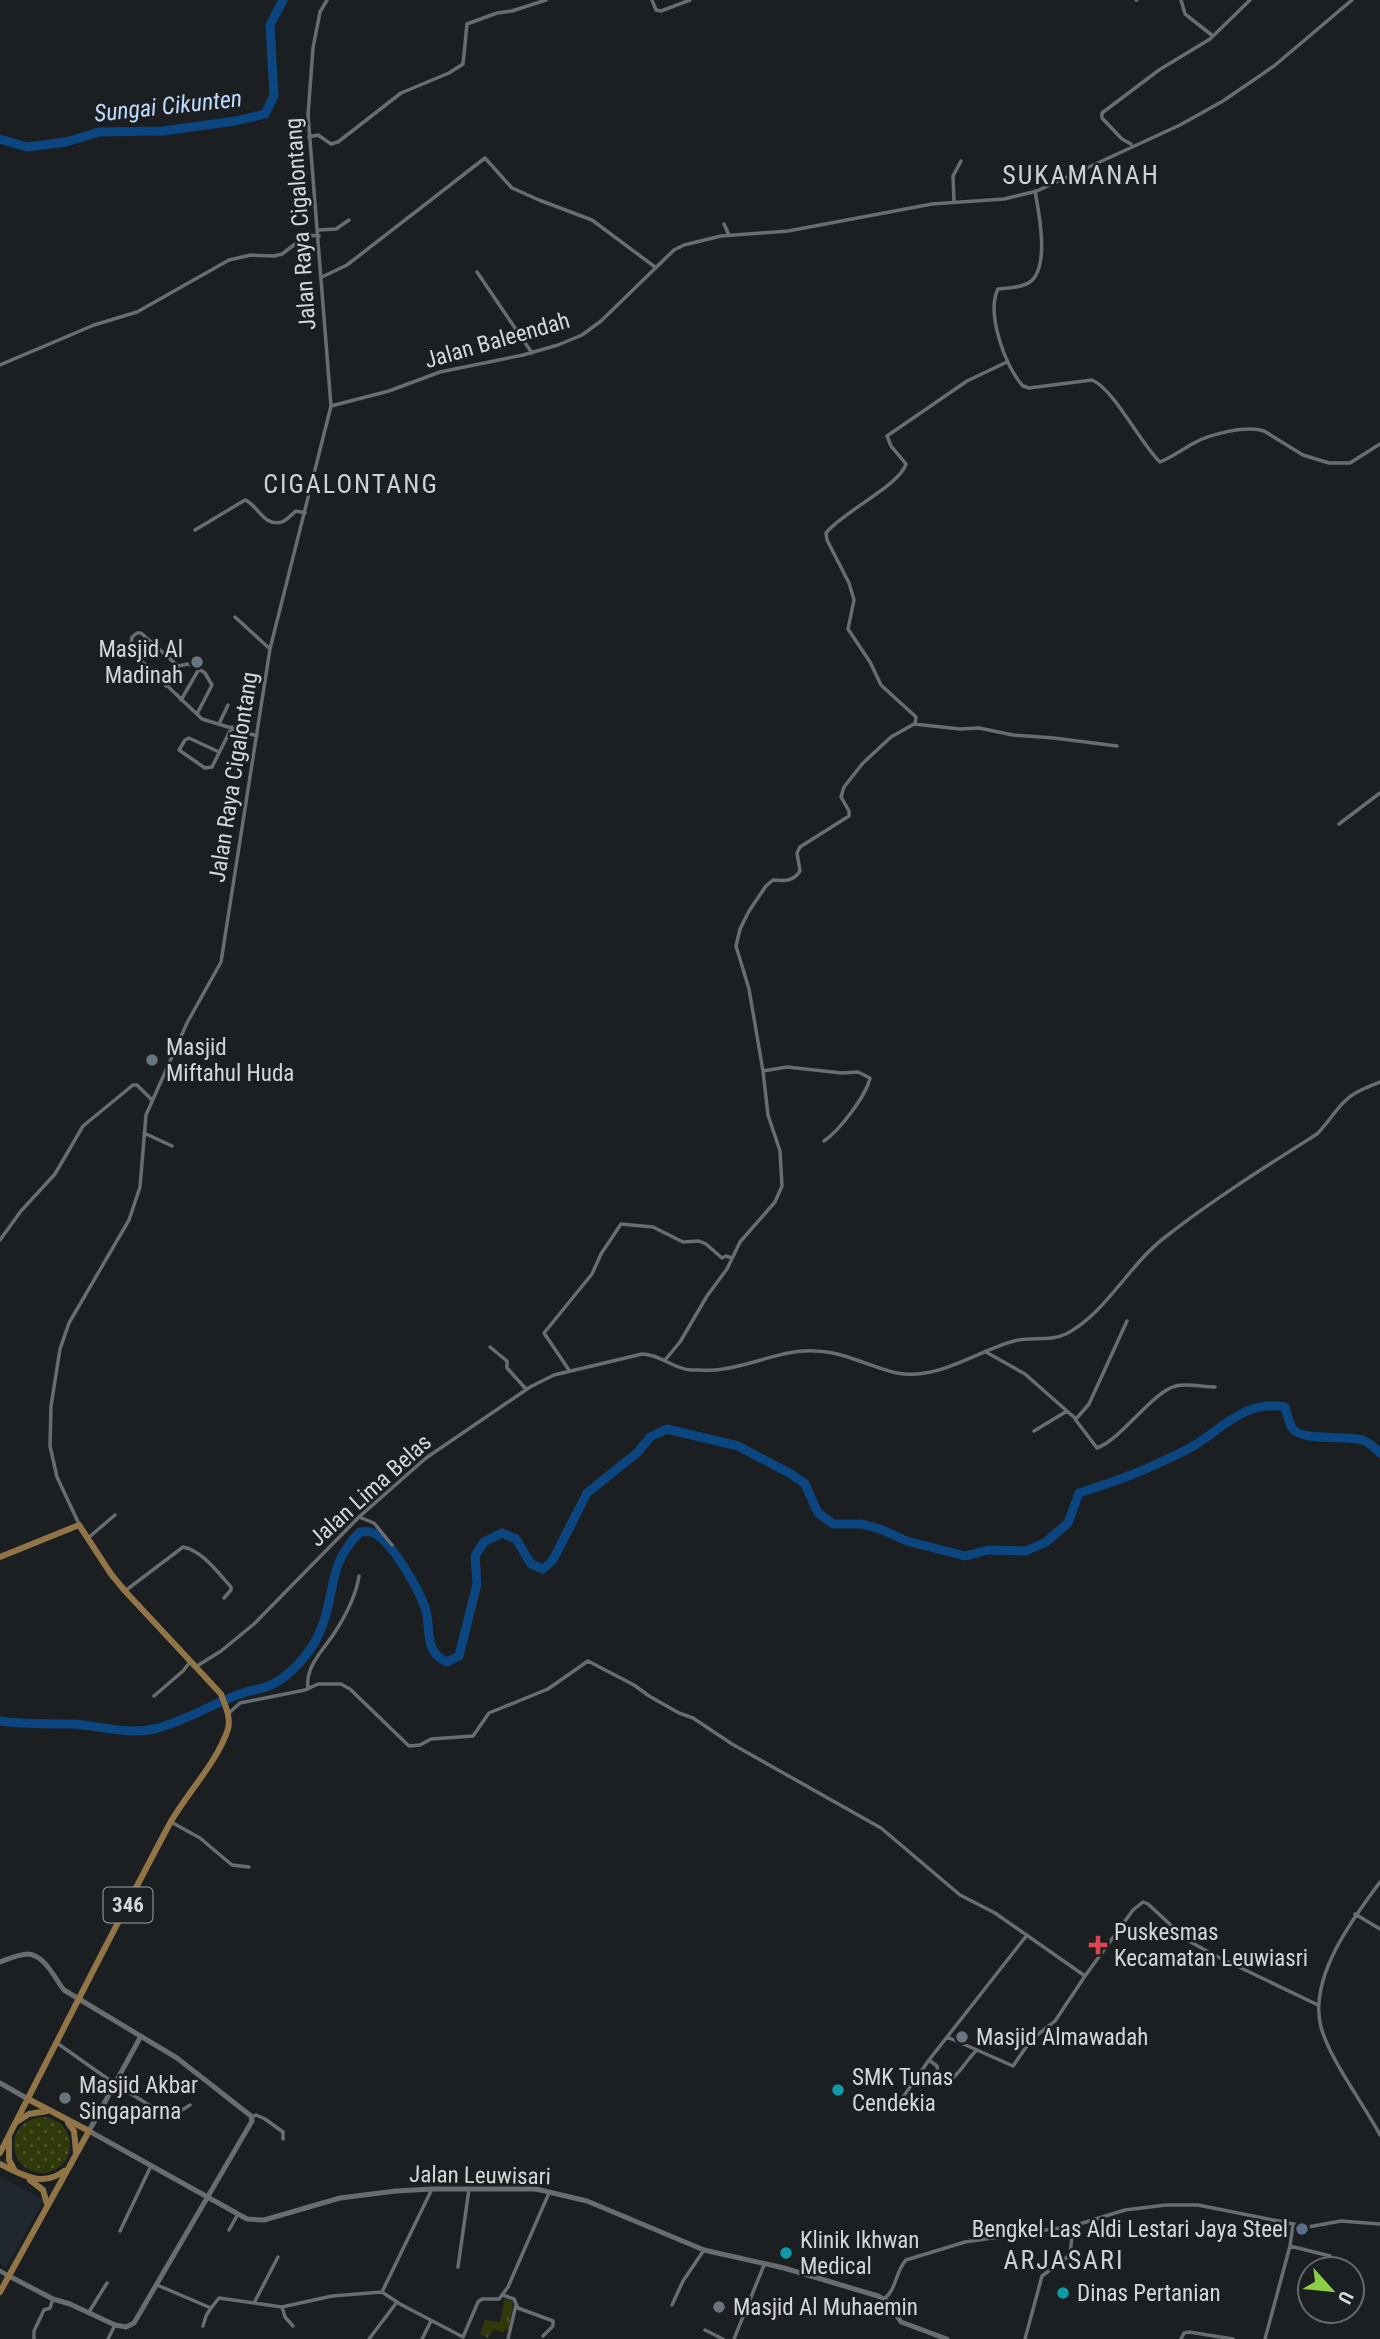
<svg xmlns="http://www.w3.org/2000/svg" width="1380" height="2339" viewBox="0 0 1380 2339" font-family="'Roboto Condensed',sans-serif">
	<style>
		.built { fill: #20272f }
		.grass { fill: url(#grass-tufts) }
		.park { fill: url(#park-dots) }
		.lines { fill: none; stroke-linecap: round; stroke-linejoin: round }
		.river { stroke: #0b4680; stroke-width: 9 }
		.minor { stroke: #696c70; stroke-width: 3.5 }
		.tertiary { stroke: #696c70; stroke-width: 4.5 }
		.secondary { stroke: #696c70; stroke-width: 5 }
		.primary { stroke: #917546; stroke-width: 6 }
		.worship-dot { fill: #6b7280; stroke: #1c1f22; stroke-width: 2.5 }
		.health-dot { fill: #e0444e; stroke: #1c1f22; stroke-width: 2.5 }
		.culture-dot { fill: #0f9aa8; stroke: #1c1f22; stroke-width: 2.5 }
		.service-dot { fill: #5c6f8a; stroke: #1c1f22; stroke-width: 2.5 }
		.labels { text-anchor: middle; stroke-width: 5; stroke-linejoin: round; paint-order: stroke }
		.shield { fill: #1c1f22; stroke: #9ea0a2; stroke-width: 2 }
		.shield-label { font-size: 21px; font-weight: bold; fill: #d5d7d9 }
		.street-label { font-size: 23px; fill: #d5d7d9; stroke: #1c1f22 }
		.poi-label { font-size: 23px; fill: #d5d7d9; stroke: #1c1f22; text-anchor: start }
		.water-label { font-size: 24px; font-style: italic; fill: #bfdcff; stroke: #1c1f22 }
		.quarter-label { font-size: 26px; letter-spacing: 2px; fill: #ced2d6; stroke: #1c1f22 }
	</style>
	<defs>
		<pattern id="grass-tufts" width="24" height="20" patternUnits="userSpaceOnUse" patternTransform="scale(1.75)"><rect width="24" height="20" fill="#303909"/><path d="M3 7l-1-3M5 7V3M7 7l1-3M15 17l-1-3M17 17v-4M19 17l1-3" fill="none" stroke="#4d552c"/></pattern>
		<pattern id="park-dots" width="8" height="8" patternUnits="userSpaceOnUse" patternTransform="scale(1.75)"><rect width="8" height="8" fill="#303909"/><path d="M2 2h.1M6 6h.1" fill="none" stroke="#4d552c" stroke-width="1.8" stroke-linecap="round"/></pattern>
	</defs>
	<rect width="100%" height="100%" fill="#1c1f22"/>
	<path class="built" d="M0,2176L44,2200L6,2268L0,2264Z"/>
	<path class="grass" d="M505,2298L513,2302L509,2329H505L503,2333L494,2329L488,2338L480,2334L485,2320L500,2322Z"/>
	<path class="park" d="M14 2145a28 28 0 1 1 56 0a28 28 0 1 1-56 0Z"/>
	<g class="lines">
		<path class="river" d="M0,139L27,147L66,142L99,132L163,131L236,121L265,114L274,96L270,25L283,0
			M0,1721C25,1725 49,1723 74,1724C101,1726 128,1735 154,1729C185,1722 213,1703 243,1693C252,1690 264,1689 273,1684C292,1674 310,1653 319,1634C337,1595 325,1567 360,1532C364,1532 368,1531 371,1532C390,1537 421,1593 426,1611C431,1631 424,1652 447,1662L459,1656L477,1584L475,1556L484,1542L502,1533L516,1539L531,1564L543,1569L553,1560L587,1493L638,1452L650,1437L667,1429L738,1446L791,1474L805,1484L818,1513L833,1524H861L880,1529L907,1541L965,1556L988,1550L1026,1551L1046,1542L1068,1523L1079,1493C1108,1484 1137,1474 1165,1460C1176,1455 1188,1450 1198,1443C1226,1425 1247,1400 1285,1407C1287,1413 1289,1422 1292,1428C1302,1442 1345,1435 1362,1440C1369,1442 1375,1448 1380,1453"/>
		<path class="minor" d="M652,0L656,10L661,11L690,0
			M1136,0H1137
			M1181,0L1185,14L1213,36
			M309,137L318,135L331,144L338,142L401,93L449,73L463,64L467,24L497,13L512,11L546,0
			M1131,144L1122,139L1102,118V113L1159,70L1210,39L1250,0
			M1035,191C1039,213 1050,267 1030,282C1021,288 1008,288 998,289C986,313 1005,367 1023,386L1029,388L1092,380C1114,389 1140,443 1160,462C1172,457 1183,449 1194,443C1210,434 1247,425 1264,431L1303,455L1329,463H1350L1380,444
			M954,202L953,176L961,161
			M724,224L729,235
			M319,230L336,229L349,220
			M477,272L532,353
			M322,277L347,265L485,158L512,188L539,200L592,220L655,267
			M0,365L94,325L137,312L229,260L251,255L274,256L282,254L307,235L319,236
			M331,406L389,391L440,372L523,355L558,345L582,335L601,321L674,250L684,245L721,236L788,231L932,204L1004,199L1037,191L1180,125L1223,101L1274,66L1352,0
			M195,530L245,500C258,505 263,527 282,522C287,520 292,514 296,511L305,513
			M235,617L270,649
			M166,686L178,666
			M181,700L199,669L188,664L178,666L141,633H137L132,637L131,644L135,655L202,719L257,736
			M197,714L212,685L205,673L199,669
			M219,724L228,705
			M915,724L916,717L881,685L870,662L848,629L854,600L849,583L827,540L826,533C841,513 900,485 906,464L891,446L887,436L967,381L1007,362
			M219,752L189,738L185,740L179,750L205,768L212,767L232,727
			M1339,824L1380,793
			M763,1071L787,1067L842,1073L858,1072L870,1078C866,1096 839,1131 824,1141
			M144,1133L172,1146
			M0,1240L21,1211L55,1174L83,1126L133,1085H137L152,1100
			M490,1347L507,1361V1368L526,1389
			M986,1352L1025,1374L1076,1419L1089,1404L1127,1321
			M665,1360L680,1342L707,1296L727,1269L740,1242L775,1202L782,1186L780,1151L768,1115L763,1071L749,989L736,946L740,929L749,911L766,886L773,880C784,881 793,882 800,871L797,853L800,847L849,816V811L841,797L844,787L863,763L891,737L914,724L960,729L979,728L1013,735L1054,738L1117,746
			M569,1370L544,1333L592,1274L601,1254L621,1224L653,1227L683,1242L699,1241L706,1244L722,1258L726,1256L732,1258
			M1075,1419L1097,1448C1123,1438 1153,1391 1176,1386C1185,1383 1204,1387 1215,1387
			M1034,1431L1067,1411
			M359,1517L374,1523L392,1545
			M79,1524L57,1477L50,1446L51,1406L60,1349L69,1323L129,1220L140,1187L146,1115L187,1023L221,962L270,649L331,406L308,115L313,48L320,12L327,0
			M88,1538L115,1515
			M125,1591L183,1547C203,1551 218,1573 231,1587V1590L224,1598
			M197,1666L221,1651L254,1624L359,1517L426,1458L530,1387L554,1375L642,1354C660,1354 673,1369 691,1370C700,1370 713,1371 723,1369C754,1365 783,1349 816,1351C845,1352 870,1367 897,1373C937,1381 977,1351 1014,1341C1031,1336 1049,1342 1066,1334C1106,1313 1128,1266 1164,1238C1212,1200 1265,1167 1317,1134C1327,1124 1334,1112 1344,1102C1353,1092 1368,1087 1380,1082
			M308,1689C305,1665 324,1650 335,1632C346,1615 356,1596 359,1576
			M154,1696L183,1671L190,1662
			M229,1713L240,1703L305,1690L318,1684H341L350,1689L409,1746L420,1745L431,1739L473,1736L489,1713L548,1689L588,1661L634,1685L649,1696L679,1713L693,1718L732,1744L881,1828L960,1895L995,1913L1085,1976L1055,2021L1031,2040L1013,2066L977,2050C966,2060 961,2073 949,2081L938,2073L937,2066L929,2060
			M171,1822L200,1838L232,1865L249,1867
			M1380,1882C1353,1918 1308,1978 1321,2027C1331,2062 1362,2101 1380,2135
			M1355,1914L1380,1929
			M1085,1976L1133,1910L1143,1902L1148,1904L1187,1940L1216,1956L1318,2005
			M947,2037L977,2050
			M57,2043L115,2084L167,2116L174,2115L190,2105
			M896,2107L929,2060L1027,1935
			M251,2118L256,2115L265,2119L283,2132V2139
			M229,2230L238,2214
			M120,2231L151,2166
			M1290,2246L1330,2256
			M458,2267L469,2189
			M157,2285L211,2308L219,2298L282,2307L332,2296L382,2292L400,2304L463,2337L478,2302L482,2299H499L508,2287L549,2193
			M382,2292L432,2189
			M503,2295L514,2299L518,2308L553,2321V2326L543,2336
			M884,2299C897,2289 895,2272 906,2260L965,2242L1073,2226L1125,2210L1166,2205H1198L1308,2227L1341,2221L1380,2224
			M254,2303L278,2257
			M672,2305L683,2281L704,2250
			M282,2307L285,2317L293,2326
			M89,2312L107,2283
			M203,2326L206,2316L211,2308
			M705,2330L723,2339
			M34,2339V2331L44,2310L50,2308L53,2299
			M108,2339L115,2325
			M369,2339L397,2302
			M422,2339L431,2321
			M508,2339L516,2305
			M734,2339L764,2265
			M1025,2339L1042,2276L1070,2255L1073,2226
			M1181,2339L1184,2333L1189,2332L1233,2339
			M1265,2339L1290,2246L1293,2225"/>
		<path class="tertiary" d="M0,2271L9,2276"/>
		<path class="secondary" d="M0,1962C8,1959 19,1954 28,1954C45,1955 55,1979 64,1990L177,2058L251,2116L252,2121L134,2323L126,2327L115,2325L70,2304L53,2299L9,2276
			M141,2036L89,2131L247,2219L264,2220L340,2198L396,2191L432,2189H536L587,2201L704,2250L784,2268L878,2296L888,2302L901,2322L947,2339
			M0,2083L28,2099"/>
		<path class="primary" d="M0,1557L79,1525L111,1574L125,1591L221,1694C225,1705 231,1717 228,1729C217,1763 186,1794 169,1825C111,1934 56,2044 0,2153
			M18,2121L29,2114L47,2111
			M68,2123L74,2131L76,2152
			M9,2139V2160L15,2171
			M0,2164C21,2174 42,2188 64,2171
			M30,2180L43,2190L47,2204
			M0,2292L89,2131L28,2099"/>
	</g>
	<g class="worship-dot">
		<circle cx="197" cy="662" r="7"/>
		<circle cx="152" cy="1060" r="7"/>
		<circle cx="962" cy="2037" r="7"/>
		<circle cx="65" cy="2098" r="7"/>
		<circle cx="719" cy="2307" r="7"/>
	</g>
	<path class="health-dot" d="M1094.5 1934.5h7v7h7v7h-7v7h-7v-7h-7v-7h7z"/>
	<g class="culture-dot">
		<circle cx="838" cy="2090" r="7"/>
		<circle cx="786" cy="2253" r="7"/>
		<circle cx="1063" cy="2293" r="7"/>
	</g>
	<circle class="service-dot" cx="1302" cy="2229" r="7"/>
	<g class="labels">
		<rect class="shield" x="103.5" y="1887.5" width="49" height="35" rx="5"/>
		<g class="shield-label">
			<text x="128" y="1912">346</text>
		</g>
		<g class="street-label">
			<text transform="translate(300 224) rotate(-94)" y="8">Jalan Raya Cigalontang</text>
			<text transform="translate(497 340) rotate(-16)" y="8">Jalan Baleendah</text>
			<text transform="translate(233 777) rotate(-81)" y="8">Jalan Raya Cigalontang</text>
			<text transform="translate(370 1490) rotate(-42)" y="8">Jalan Lima Belas</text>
			<text transform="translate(480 2175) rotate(1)" y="8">Jalan Leuwisari</text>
		</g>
		<g class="poi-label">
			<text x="183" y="657" text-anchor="end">Masjid Al<tspan x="183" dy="26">Madinah</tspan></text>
			<text x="166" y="1055">Masjid<tspan x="166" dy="26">Miftahul Huda</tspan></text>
			<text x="1114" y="1940">Puskesmas<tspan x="1114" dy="26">Kecamatan Leuwiasri</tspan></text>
			<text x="976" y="2045">Masjid Almawadah</text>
			<text x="852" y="2085">SMK Tunas<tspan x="852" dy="26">Cendekia</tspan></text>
			<text x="79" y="2093">Masjid Akbar<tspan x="79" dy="26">Singaparna</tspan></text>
			<text x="1288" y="2237" text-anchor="end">Bengkel Las Aldi Lestari Jaya Steel</text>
			<text x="800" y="2248">Klinik Ikhwan<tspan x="800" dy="26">Medical</tspan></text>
			<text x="1077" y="2301">Dinas Pertanian</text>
			<text x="733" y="2315">Masjid Al Muhaemin</text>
		</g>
		<g class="water-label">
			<text transform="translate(168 106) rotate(-6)" y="8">Sungai Cikunten</text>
		</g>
		<g class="quarter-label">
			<text x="1081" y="184">SUKAMANAH</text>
			<text x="351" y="493">CIGALONTANG</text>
			<text x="1064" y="2269">ARJASARI</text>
		</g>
	</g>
	<g transform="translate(1331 2290) rotate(117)"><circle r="33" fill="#1c1f22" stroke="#66696b" stroke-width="2"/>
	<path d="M0-5L12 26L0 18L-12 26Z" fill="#8bce46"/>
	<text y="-10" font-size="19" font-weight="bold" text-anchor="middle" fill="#d5d7d9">U</text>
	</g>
</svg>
